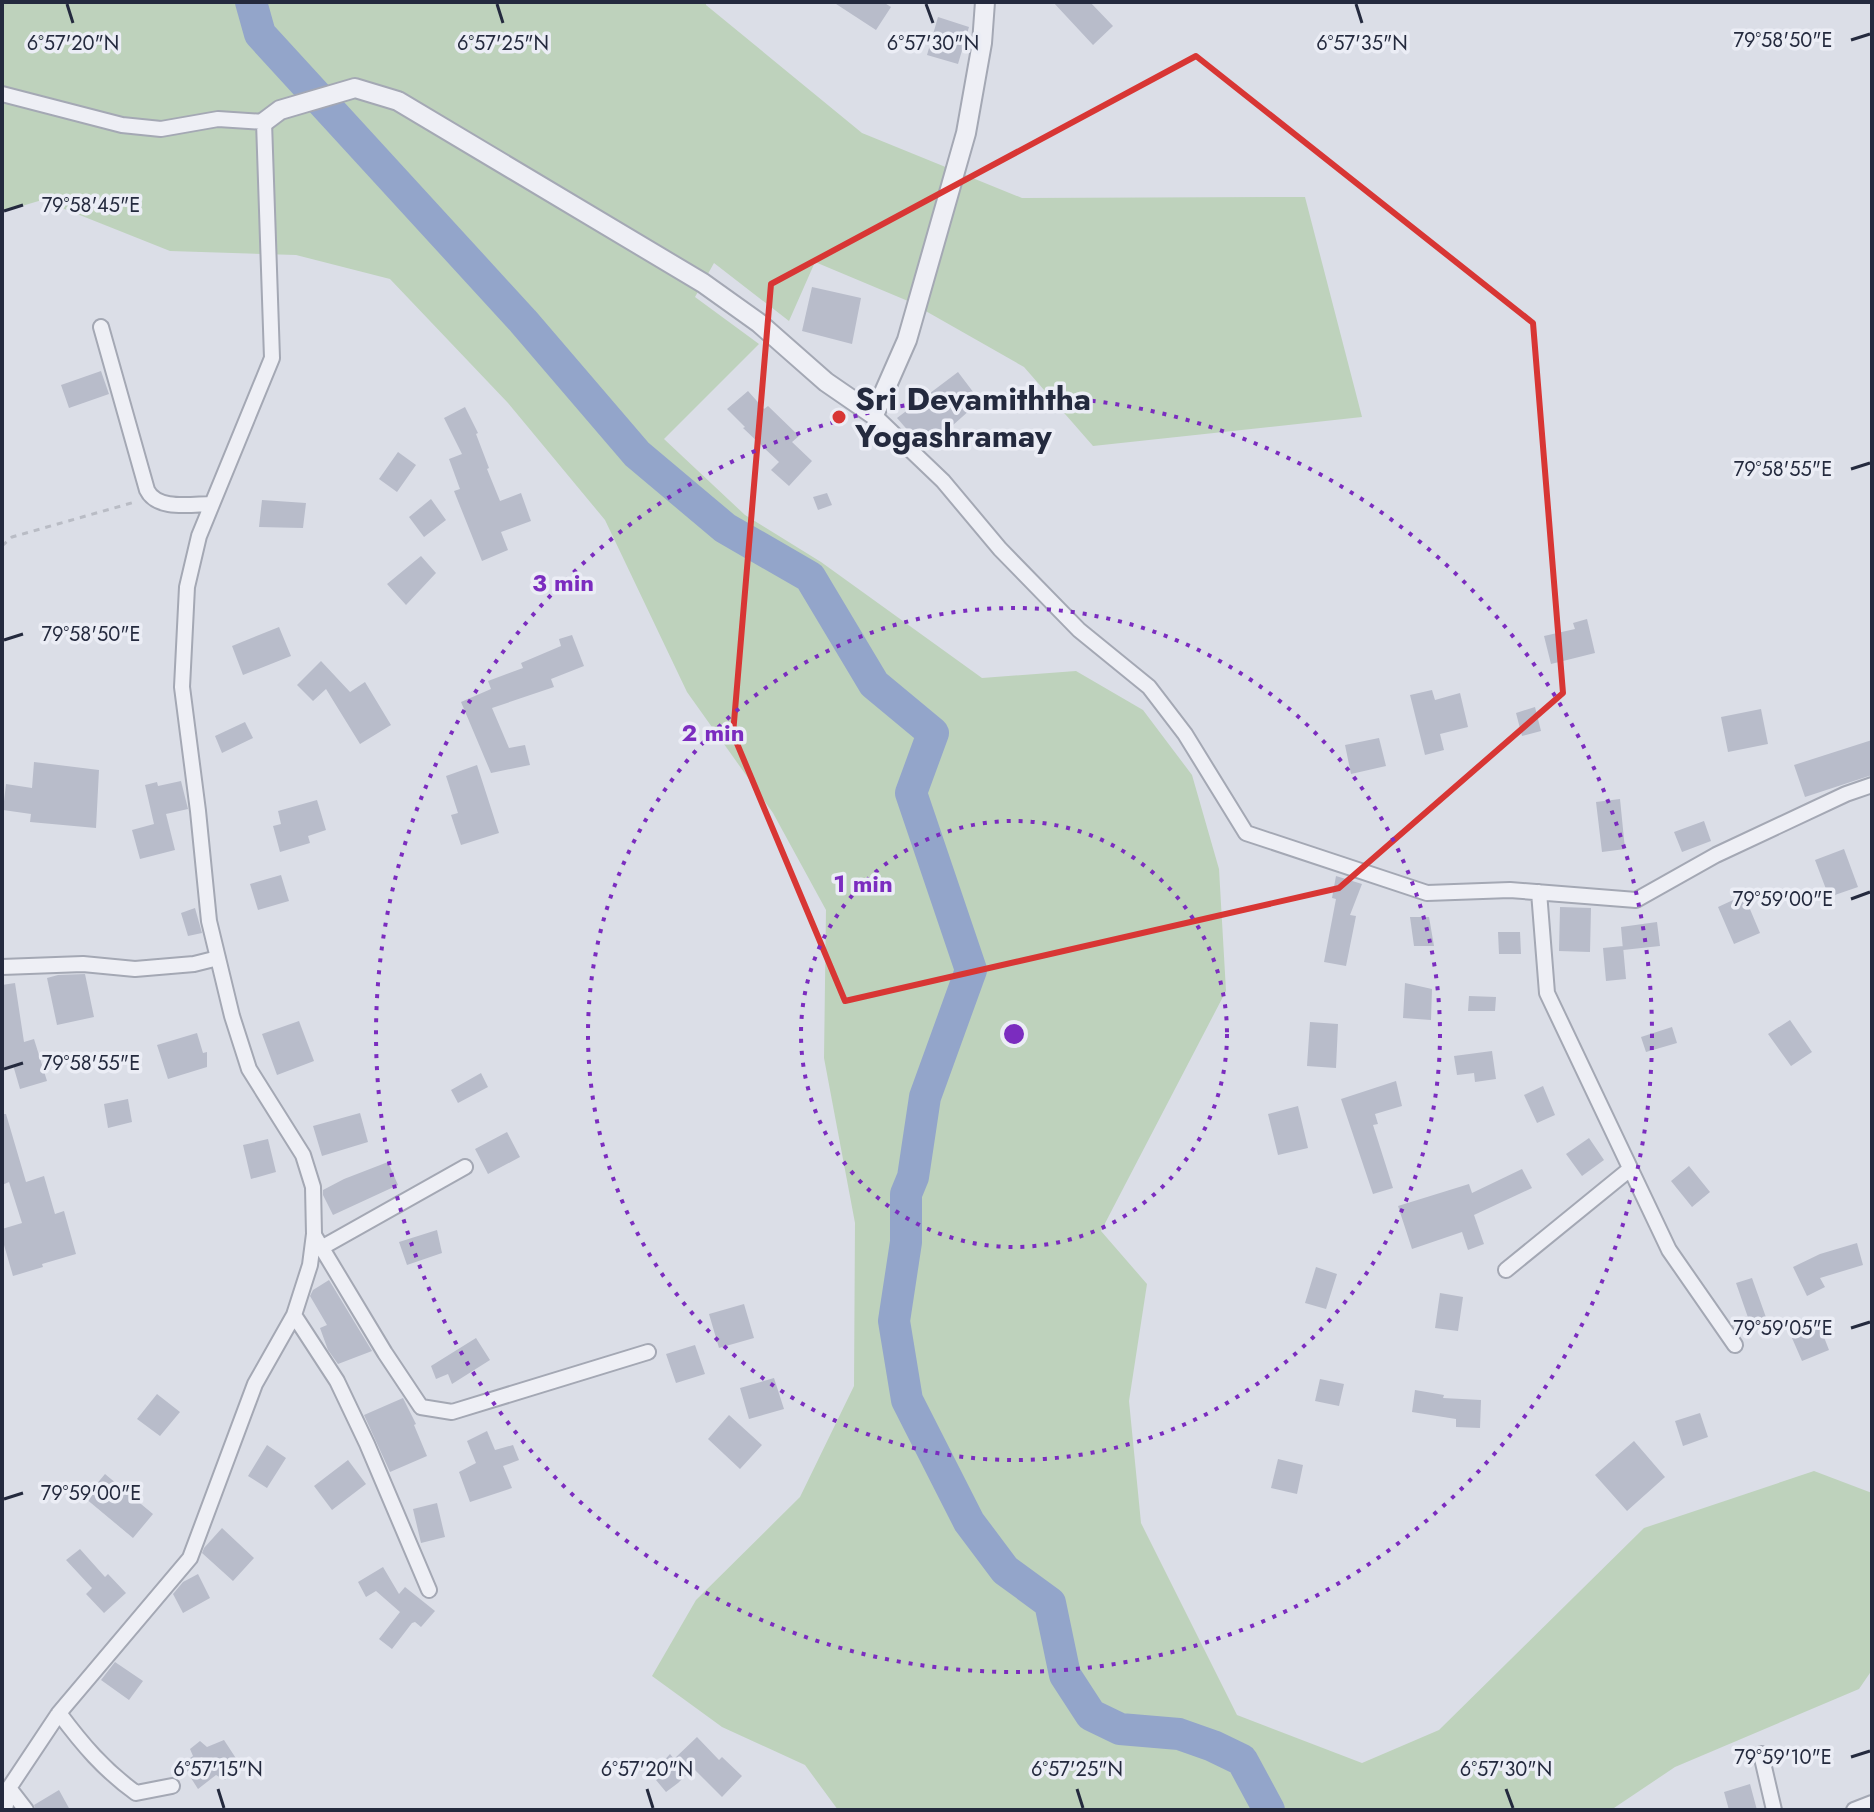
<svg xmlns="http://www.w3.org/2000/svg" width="1874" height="1812" viewBox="0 0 1874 1812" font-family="Jost,sans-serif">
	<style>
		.green { fill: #bed2bc }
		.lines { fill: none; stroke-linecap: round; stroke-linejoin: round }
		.river { stroke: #93a5ca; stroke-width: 32 }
		.building { fill: #b8bcca }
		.minor-casing { stroke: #a4a8b4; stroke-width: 18 }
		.tertiary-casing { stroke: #a4a8b4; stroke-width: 22 }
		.path { stroke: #b9bcc5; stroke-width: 3; stroke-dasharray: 6 6; stroke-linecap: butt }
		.minor { stroke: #eeeff5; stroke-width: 14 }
		.tertiary { stroke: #eeeff5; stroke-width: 18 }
		.marked { fill: none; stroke: #d83634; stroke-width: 6; stroke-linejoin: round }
		.ticks { fill: none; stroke: #242a3e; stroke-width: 3 }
		.ring { fill: none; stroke: #7b2cbf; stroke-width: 4; stroke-dasharray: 4 8 }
		.poi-dot { fill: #d83634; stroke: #ebedf5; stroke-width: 3 }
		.labels { text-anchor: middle; stroke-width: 7; stroke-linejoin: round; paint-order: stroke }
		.poi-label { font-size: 32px; font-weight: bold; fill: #242a3e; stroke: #ebedf5; text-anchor: start }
		.ticks-label { font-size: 20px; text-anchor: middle; fill: #242a3e; stroke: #ebedf5; stroke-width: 7; stroke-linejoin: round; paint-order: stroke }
		.centre { fill: #7b2cbf; stroke: #ebedf5; stroke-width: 4 }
		.ring-label { font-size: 24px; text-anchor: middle; font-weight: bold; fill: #7b2cbf; stroke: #ebedf5; stroke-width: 7; stroke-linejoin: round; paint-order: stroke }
	</style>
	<rect width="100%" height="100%" fill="#dbdee7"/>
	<path class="green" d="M2,2H706V5L862,133L1022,198L1305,197L1362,417L1093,446L1024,367L908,301L815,262L789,321L714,263L695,297L759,344L664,439L745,515L821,562L982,678L1076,671L1143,710L1192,775L1219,869L1226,991L1101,1231L1147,1284L1129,1401L1141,1523L1237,1715L1362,1763L1439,1730L1644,1528L1814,1471L1872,1493V1670L1859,1689L1675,1767L1611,1810H838L805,1765L722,1727L652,1676L696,1600L800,1497L854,1386L855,1223L824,1058L826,910L773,813L687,692L605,520L508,403L390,279L296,255L170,251L42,200L2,212Z"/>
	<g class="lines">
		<path class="river" d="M251,2L260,34L523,321L637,454L725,528L810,577L874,684L933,733L911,793L971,970L925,1097L913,1177L906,1194V1242L894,1321L907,1400L969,1522L1005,1570L1050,1603L1065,1675L1091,1715L1120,1729L1179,1734L1213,1746L1242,1760L1269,1810"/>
	</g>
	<path class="building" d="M833,2H883L891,7L876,30Z
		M1053,2H1090L1113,26L1093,45Z
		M938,17L969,27L958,64L927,55Z
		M812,287L861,298L852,344L802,331Z
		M101,371L109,394L69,408L61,385Z
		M958,372L980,401L925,450L897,418Z
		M748,391L764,409L768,406L799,436L792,442L812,461L789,486L771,470L779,462L743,428L745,427L727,409Z
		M465,407L478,433L476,434L489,468L487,469L500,501L521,493L531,521L501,532L508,550L482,561L454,491L460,489L449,459L462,454L444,418Z
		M398,452L416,465L397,492L379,479Z
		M827,493L832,505L818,510L813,497Z
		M431,499L446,520L424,537L409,517Z
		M262,500L306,503L303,528L259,527Z
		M421,556L436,573L406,605L387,584Z
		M1587,619L1595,653L1551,664L1544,636L1575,629L1573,623Z
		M279,627L291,656L243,675L232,646Z
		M572,635L584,666L551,679L554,687L492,708L509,748L525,745L530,765L491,773L461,702L491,689L488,681L523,668L521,663L561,646L559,639Z
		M321,661L350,692L365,682L391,725L360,744L326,689L313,701L297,685Z
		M1432,690L1435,700L1460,693L1468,727L1440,734L1444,750L1425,755L1410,695Z
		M1535,707L1541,731L1522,736L1516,713Z
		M1761,709L1768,744L1728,752L1721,717Z
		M245,722L253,738L222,753L215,736Z
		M1379,738L1386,766L1351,774L1345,745Z
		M1872,740V775L1805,797L1794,765Z
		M34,762L99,770L96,828L30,822L31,814L3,810L6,784L32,788Z
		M477,765L499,833L461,845L451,815L458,813L446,776Z
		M181,781L188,809L166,814L175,850L140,859L132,830L154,824L145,785L157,782L158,786Z
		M1620,799L1625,849L1602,852L1596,802Z
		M317,800L326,830L308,836L310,843L280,852L273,826L281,824L278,811Z
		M1704,821L1711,841L1682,852L1674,832Z
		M1844,849L1858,887L1829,897L1815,860Z
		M281,875L289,901L258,910L250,884Z
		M1336,876L1362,884L1350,915L1356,916L1346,966L1324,962L1336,899L1332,898Z
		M1744,895L1760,933L1734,944L1718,907Z
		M1560,907L1591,908L1590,952L1559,951Z
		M195,908L202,933L188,936L181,913Z
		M1410,917H1429L1434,946H1414Z
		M1657,922L1660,946L1623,950L1621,927Z
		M1498,932H1520L1521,954H1499Z
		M1623,946L1626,979L1606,981L1603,948Z
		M85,974L94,1017L57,1025L47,978L58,975Z
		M15,983L24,1042L34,1039L47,1081L20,1089L13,1065L2,1068V985Z
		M1405,983L1432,989L1431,1020L1403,1018Z
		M1469,996L1496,997L1495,1011H1468Z
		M1790,1020L1812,1052L1791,1066L1768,1034Z
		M299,1021L314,1061L277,1075L262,1034Z
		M1310,1022L1338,1024L1336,1068L1307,1066Z
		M1672,1027L1677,1043L1646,1052L1641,1037Z
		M197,1033L203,1053L207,1052V1067L168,1079L157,1045Z
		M1492,1051L1496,1079L1475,1082L1474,1073L1457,1075L1454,1056Z
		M481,1073L488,1087L458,1103L451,1090Z
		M1396,1081L1402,1106L1375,1114L1378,1124L1373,1125L1393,1188L1373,1194L1341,1099Z
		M1543,1086L1555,1115L1537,1123L1524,1095Z
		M128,1099L132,1122L108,1128L104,1104Z
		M1298,1106L1308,1148L1278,1155L1268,1114Z
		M360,1113L368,1142L322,1156L313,1126Z
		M2,1114H6L26,1182L44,1176L55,1214L64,1211L76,1254L42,1264L43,1267L13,1276L2,1238V1229L22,1223L9,1182L2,1185Z
		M507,1132L520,1157L488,1174L475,1149Z
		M1589,1138L1604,1160L1582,1176L1566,1154Z
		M268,1139L276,1172L251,1179L243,1145Z
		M388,1162L398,1185L333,1215L323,1195V1190L344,1179Z
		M1689,1166L1710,1192L1692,1207L1671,1181Z
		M1522,1169L1532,1188L1474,1215L1484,1244L1468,1250L1462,1232L1412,1249L1398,1206L1469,1184L1472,1193Z
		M437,1230L442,1253L407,1265L399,1242Z
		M1857,1243L1863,1265L1820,1278L1825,1287L1807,1296L1793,1267L1820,1254Z
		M1316,1267L1337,1274L1326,1309L1305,1303Z
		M1752,1278L1768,1323L1752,1329L1736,1283Z
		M329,1280L372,1351L338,1364L328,1350L320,1328L327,1325L310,1296L313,1290Z
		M1440,1293L1463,1297L1458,1331L1435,1328Z
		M744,1304L754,1338L719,1348L709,1314Z
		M1820,1327L1829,1350L1802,1361L1792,1338Z
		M476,1338L490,1360L452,1384L448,1374L436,1379L431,1366Z
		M695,1345L705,1374L676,1383L666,1354Z
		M774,1378L784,1409L749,1419L740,1388Z
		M1320,1379L1344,1384L1339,1406L1315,1401Z
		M1415,1390L1444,1395L1443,1398L1481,1400L1480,1428L1456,1427V1419L1412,1412Z
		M157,1394L180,1412L160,1436L137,1419Z
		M403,1398L416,1424L414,1425L427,1456L390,1472L364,1415Z
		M1700,1413L1708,1437L1683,1446L1675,1421Z
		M729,1415L762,1445L740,1469L708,1439Z
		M487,1431L495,1450L513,1445L519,1460L503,1466L512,1488L470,1502L459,1472L476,1463L467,1441Z
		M1634,1441L1665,1477L1627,1511L1595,1475Z
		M267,1445L286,1458L267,1488L248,1476Z
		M1278,1459L1303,1465L1297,1494L1271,1488Z
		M348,1460L366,1484L332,1510L314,1486Z
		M105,1474L153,1514L133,1538L85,1498Z
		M437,1503L445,1537L421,1543L413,1509Z
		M222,1528L254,1558L233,1581L202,1553L204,1548Z
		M80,1549L105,1577L108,1574L126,1593L104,1613L86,1594L92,1588L66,1560Z
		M383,1567L399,1594L405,1587L435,1611L421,1627L415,1622L412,1623L392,1649L379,1639L400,1612L376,1591L366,1597L358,1582Z
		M198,1574L210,1598L183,1613L173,1594L183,1582Z
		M115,1662L143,1681L129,1700L101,1680Z
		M697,1737L719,1760L722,1757L742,1776L722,1797L693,1768L678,1783L666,1792L656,1780L666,1772L660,1765L670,1754L674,1759Z
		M224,1740L241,1766L225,1780L216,1775L198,1789L182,1764L193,1756L190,1749L200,1741L207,1747Z
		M1750,1784L1757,1810H1729L1724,1792Z
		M59,1790L70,1810H36L34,1805Z"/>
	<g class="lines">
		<g class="minor-casing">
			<path id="minor" d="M2,94L122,125L161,129L218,119L264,122L272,358L199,536L187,587L182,687L198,811L209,921L232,1016L249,1069L303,1155L313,1187L314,1234L310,1265L294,1315L255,1384L190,1558L59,1713L9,1788L26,1810
				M101,327L147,490C157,511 192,504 212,504
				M874,415L943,481L1000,549L1079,630L1149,687L1185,734L1246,833L1427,893L1510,890L1636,900L1716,855L1846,794L1872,785
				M1539,892L1547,993L1669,1250L1735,1345
				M2,967L83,964L135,969L194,964L218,958
				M314,1235L385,1353L421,1407L452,1412L648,1352
				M321,1248L465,1167
				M1506,1270L1630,1169
				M294,1315L337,1381L367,1444L429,1590
				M59,1713C82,1744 104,1770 136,1793L172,1786
				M1761,1754L1774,1810
				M5,1810L9,1788
				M1854,1810L1872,1803"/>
		</g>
		<g class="tertiary-casing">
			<path id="tertiary" d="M264,122L280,110L355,88L398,101L703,283L759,323L826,382L874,415L907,340L966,133L982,43L985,2"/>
		</g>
		<path class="path" d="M2,546L12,537L135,502"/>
		<use href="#minor" class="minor"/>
		<use href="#tertiary" class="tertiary"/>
	</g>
	<path class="marked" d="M1196,56L1533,323L1563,693L1339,888L845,1001L733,734L771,284Z"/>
	<path class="ticks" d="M67,4L73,23M497,4L503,23M926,4L933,23M1356,4L1362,23M1851,40L1870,34M4,211L23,205M1851,469L1870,463M4,640L23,634M1851,899L1870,892M4,1069L23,1063M1851,1328L1870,1322M4,1499L23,1493M1851,1757L1870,1751M218,1789L224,1808M647,1789L653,1808M1077,1789L1083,1808M1506,1789L1513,1808"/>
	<g class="ring">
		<circle cx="1014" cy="1034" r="213"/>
		<circle cx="1014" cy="1034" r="426"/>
		<circle cx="1014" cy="1034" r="638"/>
	</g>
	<circle class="poi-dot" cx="839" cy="417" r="8"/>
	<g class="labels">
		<g class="poi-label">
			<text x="855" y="410">Sri Devamiththa<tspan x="855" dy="37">Yogashramay</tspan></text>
		</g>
	</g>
	<g class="ticks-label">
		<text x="1783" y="47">79°58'50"E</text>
		<text x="73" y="50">6°57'20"N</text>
		<text x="503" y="50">6°57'25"N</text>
		<text x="933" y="50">6°57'30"N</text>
		<text x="1362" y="50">6°57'35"N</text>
		<text x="91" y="212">79°58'45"E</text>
		<text x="1783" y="476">79°58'55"E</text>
		<text x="91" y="641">79°58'50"E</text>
		<text x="1783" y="906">79°59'00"E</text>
		<text x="91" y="1070">79°58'55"E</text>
		<text x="1783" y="1335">79°59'05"E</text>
		<text x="91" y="1500">79°59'00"E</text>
		<text x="1783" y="1764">79°59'10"E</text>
		<text x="218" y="1776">6°57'15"N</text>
		<text x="647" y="1776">6°57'20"N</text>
		<text x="1077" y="1776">6°57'25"N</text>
		<text x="1506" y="1776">6°57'30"N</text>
	</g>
	<circle cx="1014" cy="1034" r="12" class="centre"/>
	<g class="ring-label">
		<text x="563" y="591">3 min</text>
		<text x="713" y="741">2 min</text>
		<text x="863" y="892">1 min</text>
	</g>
	<rect width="1874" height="1812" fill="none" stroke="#242a3e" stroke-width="8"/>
</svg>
